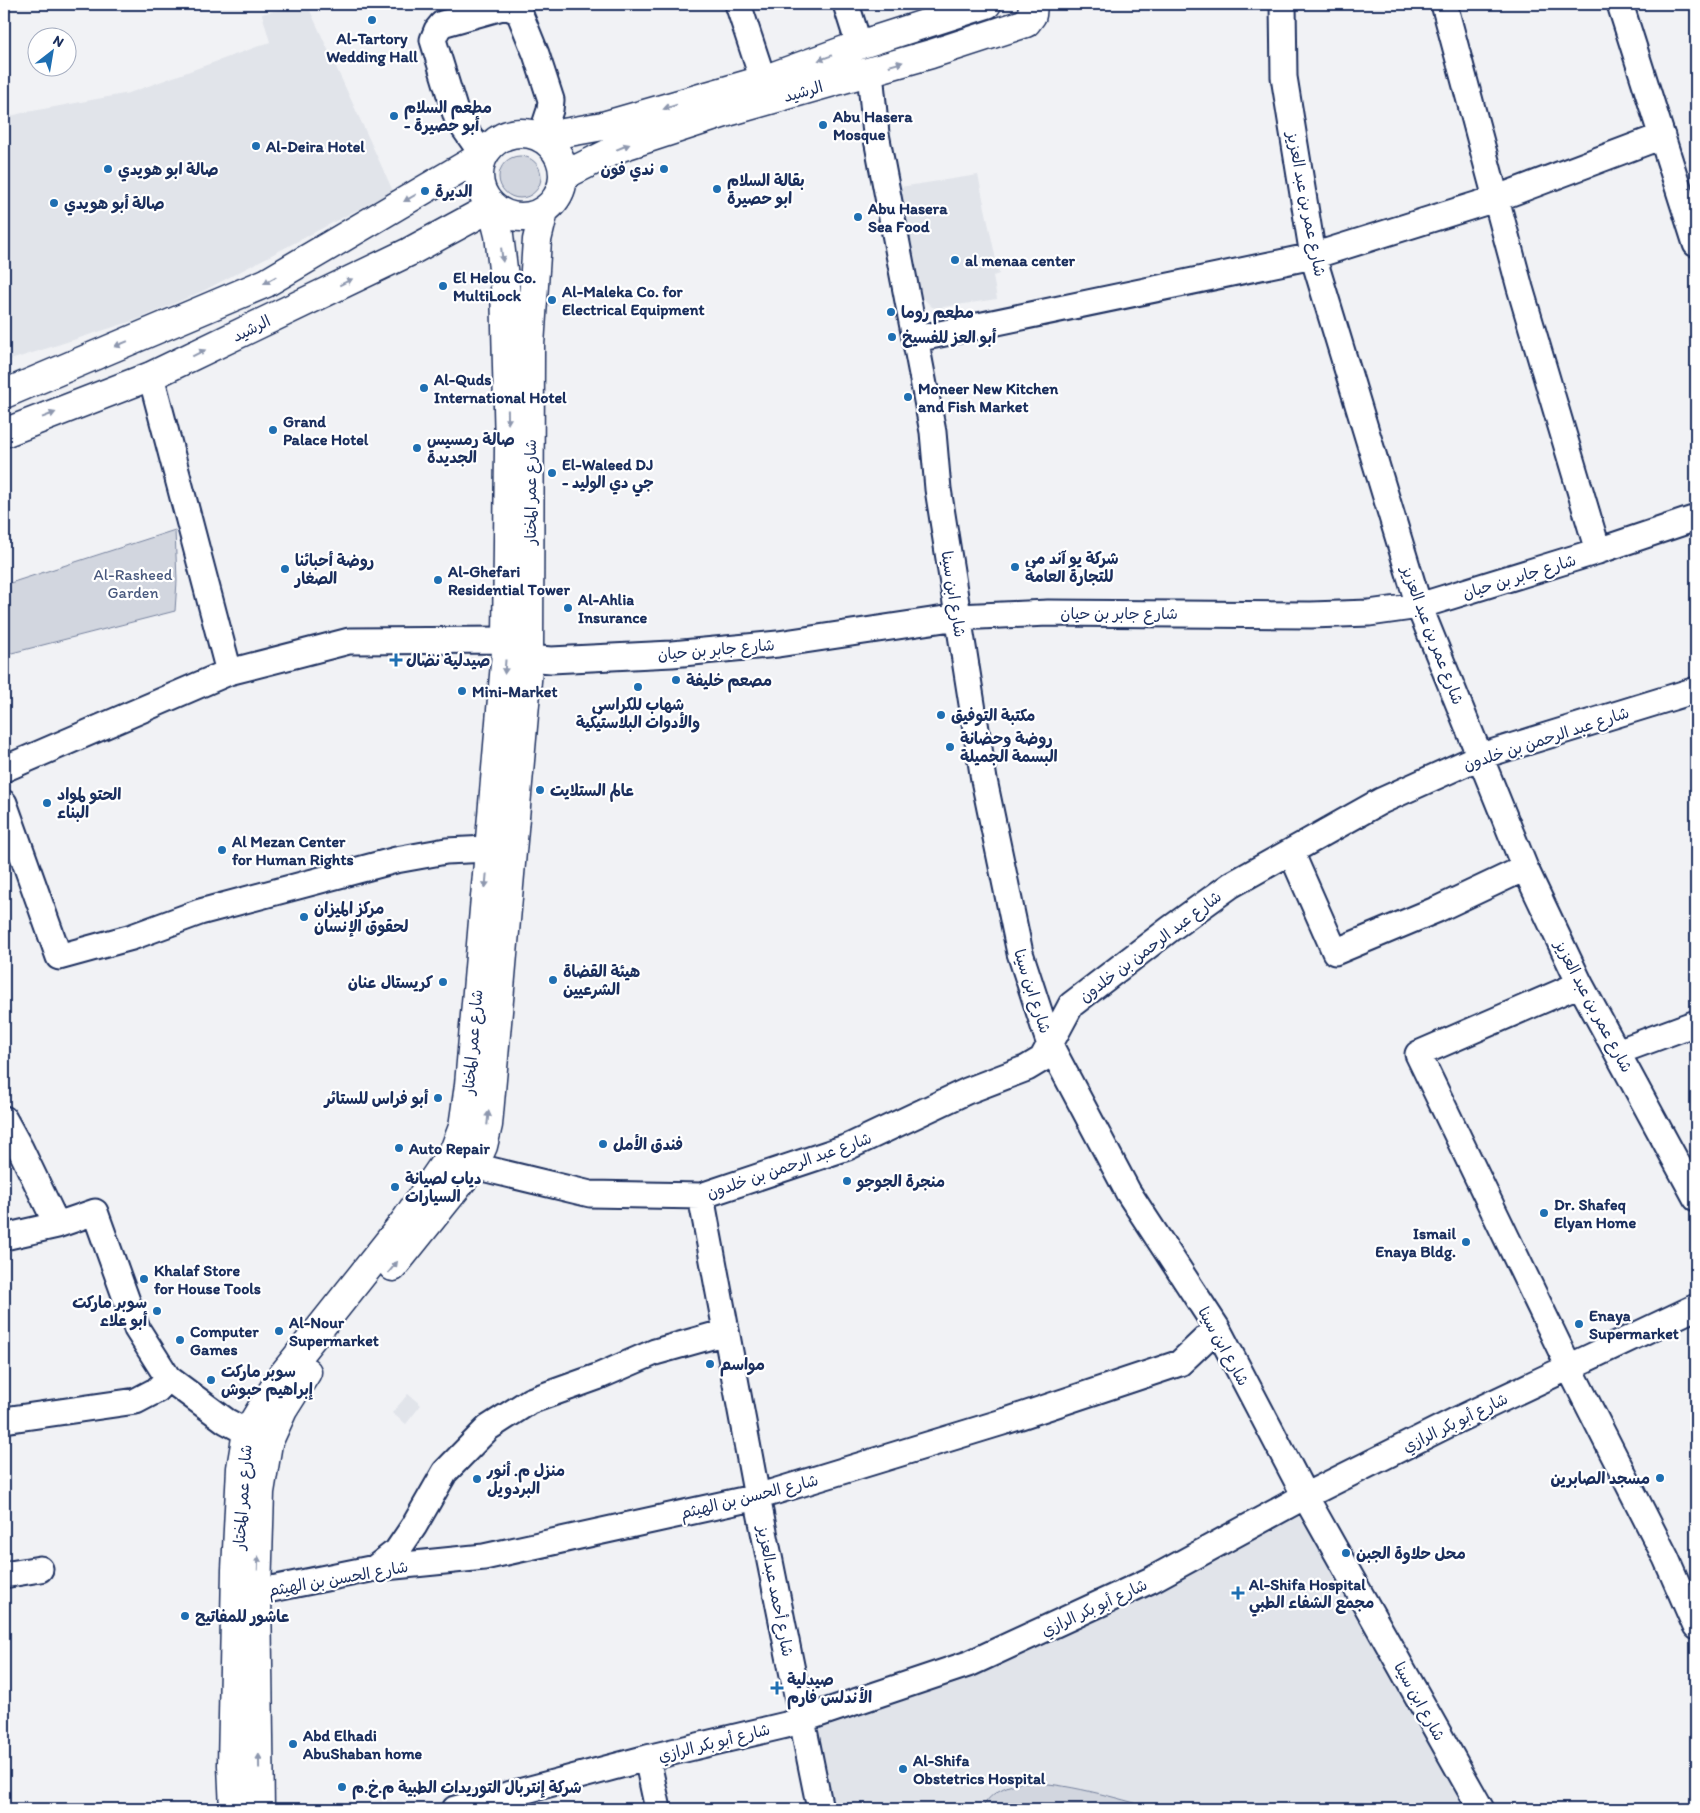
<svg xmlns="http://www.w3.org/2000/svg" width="1700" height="1813" viewBox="0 0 1700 1813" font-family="Itim,'Playpen Sans Arabic',sans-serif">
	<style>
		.built { fill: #e1e4ea }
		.green { fill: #d2d6df; stroke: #76829e }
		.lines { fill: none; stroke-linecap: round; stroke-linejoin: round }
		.minor-casing { stroke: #1b2f5e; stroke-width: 29 }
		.major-casing { stroke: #1b2f5e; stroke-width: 31 }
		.minor { stroke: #fff; stroke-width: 25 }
		.major { stroke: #fff; stroke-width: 28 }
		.oneway { fill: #8d97ae }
		.poi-dot { fill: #1f6fb2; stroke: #fff; stroke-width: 2 }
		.labels { text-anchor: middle; stroke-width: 4.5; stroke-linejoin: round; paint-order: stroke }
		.poi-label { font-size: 16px; font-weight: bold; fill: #1b2f5e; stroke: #fff; text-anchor: start }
		.street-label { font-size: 16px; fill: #1b2f5e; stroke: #fff }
		.park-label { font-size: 16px; fill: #49597e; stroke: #fff }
	</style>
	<rect width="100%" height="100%" fill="#f1f2f5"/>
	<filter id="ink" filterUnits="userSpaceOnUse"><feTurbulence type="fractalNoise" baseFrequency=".02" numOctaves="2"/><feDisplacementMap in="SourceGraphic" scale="10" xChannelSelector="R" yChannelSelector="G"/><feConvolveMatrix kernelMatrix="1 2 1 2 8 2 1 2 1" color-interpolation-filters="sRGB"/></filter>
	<g filter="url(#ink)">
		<path class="built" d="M300,4H307L393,191L205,290L139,319L4,362V118L22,113L129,93L270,42L262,14Z
			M978,175L999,274L993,276L997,299L937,308L932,307L922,297L900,187Z
			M408,1394L421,1405L406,1424L392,1413Z
			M1289,1511L1307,1516L1472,1809H828L813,1724Z"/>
		<path class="green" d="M499 177a21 21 0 1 1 42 0a21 21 0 1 1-42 0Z
			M175,530L177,581L175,611L4,655V585Z
			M1022,1782C1067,1783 1113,1797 1156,1809H982C990,1792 1004,1787 1022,1782Z"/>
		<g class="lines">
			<g class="minor-casing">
				<path id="minor" d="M738,4L763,80
					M846,4L859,45
					M1283,4L1284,77L1313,256L1419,606L1525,868L1580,984L1696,1198
					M1444,4L1520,288L1598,551
					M1620,4L1696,244
					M870,72L876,134L933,432L938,489L984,780L1020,953L1050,1045L1128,1192L1217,1328L1305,1496L1481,1809
					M483,155L457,118L433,40L437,30L442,24L506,6L519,12L536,54L551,100L550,110L541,137
					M916,339L1313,256L1495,199L1662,136
					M151,376L229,672
					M529,658L551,660L672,654L778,644L958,617L1048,613L1311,615L1369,613L1419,606L1598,551L1696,518
					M4,769L229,672L349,641L507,640L526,647
					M4,803L59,957L132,937L200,912L396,860L446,851L509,848
					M1291,852L1335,952L1438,909L1525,868
					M1580,984L1418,1054L1569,1367L1666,1558L1696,1627
					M1617,1052L1696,1023
					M4,1119L20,1148L57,1225L95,1212L137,1329L168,1378L226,1421L265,1442
					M474,1166L590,1194L701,1196L848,1147L967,1091L1027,1068L1042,1059L1071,1005L1170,929L1231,885L1381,801L1481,756L1696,690
					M701,1196L757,1497L820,1809
					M4,1237L57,1225
					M4,1420L136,1401L157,1390L168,1378
					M375,1568L397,1551L414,1526L445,1472L488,1428L530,1401L597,1377L655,1352L726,1332
					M4,1575L40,1569
					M257,1592L375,1568L484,1557L757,1497L1006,1421L1180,1363L1217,1328
					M647,1758L658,1809
					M455,1809L647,1758L786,1725L971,1663L1151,1580L1305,1496L1455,1421L1696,1307"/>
			</g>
			<g class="major-casing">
				<path id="major" d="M479 175a42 42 0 1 1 84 0a42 42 0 1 1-84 0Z
					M541,137L603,126L763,80L859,45L987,4
					M563,176L621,147L731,111L931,54L1026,23L1032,15L1033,4
					M4,394L266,283L483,155
					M4,433L151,376L409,252L492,207L499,235L505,286L509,447L507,640L469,1085L463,1127L455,1148L405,1221L281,1377L247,1432L241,1468L236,1570L232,1765L234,1809
					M393,1267L474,1166L483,1146L488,1125L529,658L530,345L537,240L544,211
					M260,1809L257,1592L260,1492L268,1443L283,1410L307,1372"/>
			</g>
			<use href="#minor" class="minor"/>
			<use href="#major" class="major"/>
		</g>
		<defs><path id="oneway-solid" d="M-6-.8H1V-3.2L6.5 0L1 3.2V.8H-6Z" transform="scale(1.25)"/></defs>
		<g class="oneway">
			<use href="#oneway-solid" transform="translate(825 58) rotate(160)"/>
			<use href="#oneway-solid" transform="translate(896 64) rotate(-16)"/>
			<use href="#oneway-solid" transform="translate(670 107) rotate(163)"/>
			<use href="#oneway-solid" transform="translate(623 147) rotate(-22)"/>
			<use href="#oneway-solid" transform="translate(410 198) rotate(150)"/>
			<use href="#oneway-solid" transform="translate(502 255) rotate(83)"/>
			<use href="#oneway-solid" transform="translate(270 280) rotate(151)"/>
			<use href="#oneway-solid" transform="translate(346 282) rotate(-26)"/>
			<use href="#oneway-solid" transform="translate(121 344) rotate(157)"/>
			<use href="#oneway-solid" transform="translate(199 353) rotate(-26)"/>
			<use href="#oneway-solid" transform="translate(49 415) rotate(-21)"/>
			<use href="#oneway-solid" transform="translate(508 417) rotate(89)"/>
			<use href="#oneway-solid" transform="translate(505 667) rotate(94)"/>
			<use href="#oneway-solid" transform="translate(486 881) rotate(95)"/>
			<use href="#oneway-solid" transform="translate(488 1118) rotate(-84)"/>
			<use href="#oneway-solid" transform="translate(393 1267) rotate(-51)"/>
			<use href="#oneway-solid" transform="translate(258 1563) rotate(-88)"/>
			<use href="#oneway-solid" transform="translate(259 1761) rotate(-91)"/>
		</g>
	</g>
	<g class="poi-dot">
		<circle cx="372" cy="20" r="5"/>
		<circle cx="394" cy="116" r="5"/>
		<circle cx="823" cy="125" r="5"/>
		<circle cx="256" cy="146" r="5"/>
		<circle cx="108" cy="169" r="5"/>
		<circle cx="664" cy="169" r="5"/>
		<circle cx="717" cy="189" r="5"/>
		<circle cx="425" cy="191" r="5"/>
		<circle cx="54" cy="203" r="5"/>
		<circle cx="858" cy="217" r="5"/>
		<circle cx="955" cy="260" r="5"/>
		<circle cx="443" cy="286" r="5"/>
		<circle cx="552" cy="300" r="5"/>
		<circle cx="891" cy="312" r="5"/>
		<circle cx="892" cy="337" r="5"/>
		<circle cx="424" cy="388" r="5"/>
		<circle cx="908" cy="397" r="5"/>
		<circle cx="273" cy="430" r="5"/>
		<circle cx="417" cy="448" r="5"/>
		<circle cx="552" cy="473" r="5"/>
		<circle cx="1015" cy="567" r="5"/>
		<circle cx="285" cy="569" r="5"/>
		<circle cx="438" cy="580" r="5"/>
		<circle cx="568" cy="608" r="5"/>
		<path d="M393.5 652.5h5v5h5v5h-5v5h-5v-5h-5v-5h5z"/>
		<circle cx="676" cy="680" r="5"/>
		<circle cx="638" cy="687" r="5"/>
		<circle cx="462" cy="691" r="5"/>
		<circle cx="941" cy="715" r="5"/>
		<circle cx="950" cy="747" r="5"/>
		<circle cx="540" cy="790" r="5"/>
		<circle cx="47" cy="803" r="5"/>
		<circle cx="222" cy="850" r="5"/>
		<circle cx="304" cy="917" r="5"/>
		<circle cx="553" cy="980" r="5"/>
		<circle cx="443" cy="982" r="5"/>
		<circle cx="438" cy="1098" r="5"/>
		<circle cx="603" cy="1144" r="5"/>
		<circle cx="399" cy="1148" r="5"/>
		<circle cx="847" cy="1181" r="5"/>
		<circle cx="395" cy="1187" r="5"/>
		<circle cx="1544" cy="1213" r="5"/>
		<circle cx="1466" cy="1242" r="5"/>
		<circle cx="144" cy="1279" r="5"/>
		<circle cx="157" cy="1311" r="5"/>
		<circle cx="1579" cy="1324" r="5"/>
		<circle cx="279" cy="1331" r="5"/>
		<circle cx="180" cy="1340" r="5"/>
		<circle cx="710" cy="1364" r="5"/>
		<circle cx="211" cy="1380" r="5"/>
		<circle cx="1660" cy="1478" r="5"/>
		<circle cx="477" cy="1479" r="5"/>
		<circle cx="1346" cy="1553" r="5"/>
		<path d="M1235.5 1585.5h5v5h5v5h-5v5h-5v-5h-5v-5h5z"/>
		<circle cx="185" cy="1616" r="5"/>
		<path d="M774.5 1680.5h5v5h5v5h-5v5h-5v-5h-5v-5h5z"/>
		<circle cx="293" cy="1744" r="5"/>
		<circle cx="903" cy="1769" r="5"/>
		<circle cx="342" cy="1787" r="5"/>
	</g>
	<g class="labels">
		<g class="poi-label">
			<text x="372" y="44" text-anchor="middle">Al-Tartory<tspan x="372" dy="18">Wedding Hall</tspan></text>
			<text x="404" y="113">مطعم السلام<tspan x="404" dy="18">- أبو حصيرة</tspan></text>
			<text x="833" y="122">Abu Hasera<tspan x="833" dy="18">Mosque</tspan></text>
			<text x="266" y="152">Al-Deira Hotel</text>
			<text x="118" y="175">صالة ابو هويدي</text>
			<text x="654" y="175" text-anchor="end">ندي فون</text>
			<text x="727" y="186">بقالة السلام<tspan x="727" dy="18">ابو حصيرة</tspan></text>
			<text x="435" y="197">الديرة</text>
			<text x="64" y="209">صالة أبو هويدي</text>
			<text x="868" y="214">Abu Hasera<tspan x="868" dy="18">Sea Food</tspan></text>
			<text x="965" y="266">al menaa center</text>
			<text x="453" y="283">El Helou Co.<tspan x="453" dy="18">MultiLock</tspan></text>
			<text x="562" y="297">Al-Maleka Co. for<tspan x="562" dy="18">Electrical Equipment</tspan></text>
			<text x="901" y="318">مطعم روما</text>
			<text x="902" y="343">أبو العز للفسيخ</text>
			<text x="434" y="385">Al-Quds<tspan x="434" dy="18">International Hotel</tspan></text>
			<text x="918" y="394">Moneer New Kitchen<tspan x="918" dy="18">and Fish Market</tspan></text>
			<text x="283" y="427">Grand<tspan x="283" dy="18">Palace Hotel</tspan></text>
			<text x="427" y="445">صالة رمسيس<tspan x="427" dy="18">الجديدة</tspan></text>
			<text x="562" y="470">El-Waleed DJ<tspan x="562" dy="18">- جي دي الوليد</tspan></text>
			<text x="1025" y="564">شركة يو آند مي<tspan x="1025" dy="18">للتجارة العامة</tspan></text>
			<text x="295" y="566">روضة أحبائنا<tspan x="295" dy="18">الصغار</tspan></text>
			<text x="448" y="577">Al-Ghefari<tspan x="448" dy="18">Residential Tower</tspan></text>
			<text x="578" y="605">Al-Ahlia<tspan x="578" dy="18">Insurance</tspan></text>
			<text x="406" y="666">صيدلية نضال</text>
			<text x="686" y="686">مصعم خليفة</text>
			<text x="472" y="697">Mini-Market</text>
			<text x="638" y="710" text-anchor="middle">شهاب للكراسي<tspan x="638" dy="18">والأدوات البلاستيكية</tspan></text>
			<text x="951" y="721">مكتبة التوفيق</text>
			<text x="960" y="744">روضة وحضانة<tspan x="960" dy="18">البسمة الجميلة</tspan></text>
			<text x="550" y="796">عالم الستلايت</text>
			<text x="57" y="800">الحتو لمواد<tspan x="57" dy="18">البناء</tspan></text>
			<text x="232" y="847">Al Mezan Center<tspan x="232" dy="18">for Human Rights</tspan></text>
			<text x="314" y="914">مركز الميزان<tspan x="314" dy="18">لحقوق الإنسان</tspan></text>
			<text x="563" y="977">هيئة القضاة<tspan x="563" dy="18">الشرعيين</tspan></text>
			<text x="433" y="988" text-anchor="end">كريستال عنان</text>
			<text x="428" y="1104" text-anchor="end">أبو فراس للستائر</text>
			<text x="613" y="1150">فندق الأمل</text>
			<text x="409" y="1154">Auto Repair</text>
			<text x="405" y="1184">دياب لصيانة<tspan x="405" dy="18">السيارات</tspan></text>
			<text x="857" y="1187">منجرة الجوجو</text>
			<text x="1554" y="1210">Dr. Shafeq<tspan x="1554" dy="18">Elyan Home</tspan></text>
			<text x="1456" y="1239" text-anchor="end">Ismail<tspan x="1456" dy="18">Enaya Bldg.</tspan></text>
			<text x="154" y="1276">Khalaf Store<tspan x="154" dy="18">for House Tools</tspan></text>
			<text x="147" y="1308" text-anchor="end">سوبر ماركت<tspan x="147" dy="18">أبو علاء</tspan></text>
			<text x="1589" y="1321">Enaya<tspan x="1589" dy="18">Supermarket</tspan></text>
			<text x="289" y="1328">Al-Nour<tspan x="289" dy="18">Supermarket</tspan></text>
			<text x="190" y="1337">Computer<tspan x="190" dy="18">Games</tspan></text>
			<text x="720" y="1370">مواسم</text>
			<text x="221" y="1377">سوبر ماركت<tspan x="221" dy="18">إبراهيم حبوش</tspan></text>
			<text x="487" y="1476">منزل م. أنور<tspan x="487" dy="18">البردويل</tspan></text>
			<text x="1650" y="1484" text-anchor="end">مسجد الصابرين</text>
			<text x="1356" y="1559">محل حلاوة الجبن</text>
			<text x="1249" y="1590">Al-Shifa Hospital<tspan x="1249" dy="18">مجمع الشفاء الطبي</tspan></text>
			<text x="195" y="1622">عاشور للمفاتيح</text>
			<text x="787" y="1685">صيدلية<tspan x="787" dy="18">الأندلس فارم</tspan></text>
			<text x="303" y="1741">Abd Elhadi<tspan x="303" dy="18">AbuShaban home</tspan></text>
			<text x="913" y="1766">Al-Shifa<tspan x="913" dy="18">Obstetrics Hospital</tspan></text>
			<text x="352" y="1793">شركة إنتربال التوريدات الطبية م.خ.م</text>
		</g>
		<g class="street-label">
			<text transform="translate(803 91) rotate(-16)" y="6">الرشيد</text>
			<text transform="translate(1307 204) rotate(79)" y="6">شارع عمر بن عبد العزيز</text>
			<text transform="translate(251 328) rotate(-26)" y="6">الرشيد</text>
			<text transform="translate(530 492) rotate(-90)" y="6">شارع عمر المختار</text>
			<text transform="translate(1519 576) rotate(-17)" y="6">شارع جابر بن حيان</text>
			<text transform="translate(954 594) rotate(81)" y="6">شارع ابن سينا</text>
			<text x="1119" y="619">شارع جابر بن حيان</text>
			<text transform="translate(1433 635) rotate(69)" y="6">شارع عمر بن عبد العزيز</text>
			<text transform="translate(716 649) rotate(-5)" y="6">شارع جابر بن حيان</text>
			<text transform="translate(1546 738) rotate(-18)" y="6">شارع عبد الرحمن بن خلدون</text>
			<text transform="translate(1150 946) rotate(-37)" y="6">شارع عبد الرحمن بن خلدون</text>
			<text transform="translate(1033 991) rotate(72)" y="6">شارع ابن سينا</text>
			<text transform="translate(1594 1006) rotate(62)" y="6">شارع عمر بن عبد العزيز</text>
			<text transform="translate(472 1042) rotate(-85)" y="6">شارع عمر المختار</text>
			<text transform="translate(789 1165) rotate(-19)" y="6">شارع عبد الرحمن بن خلدون</text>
			<text transform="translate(1224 1346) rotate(61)" y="6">شارع ابن سينا</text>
			<text transform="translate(1455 1422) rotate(-26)" y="6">شارع أبو بكر الرازي</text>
			<text transform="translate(749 1496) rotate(-14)" y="6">شارع الحسن بن الهيثم</text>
			<text transform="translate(242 1497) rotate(-86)" y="6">شارع عمر المختار</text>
			<text transform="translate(338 1578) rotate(-10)" y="6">شارع الحسن بن الهيثم</text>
			<text transform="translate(776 1591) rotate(79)" y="6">شارع أحمد عبدالعزيز</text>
			<text transform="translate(1094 1607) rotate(-25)" y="6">شارع أبو بكر الرازي</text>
			<text transform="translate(1420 1701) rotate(61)" y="6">شارع ابن سينا</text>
			<text transform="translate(714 1742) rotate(-14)" y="6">شارع أبو بكر الرازي</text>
		</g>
		<g class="park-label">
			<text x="133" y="580">Al-Rasheed<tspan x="133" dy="18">Garden</tspan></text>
		</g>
	</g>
	<rect width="1700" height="1813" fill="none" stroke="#fff" stroke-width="20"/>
	<rect x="10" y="10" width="1680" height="1793" fill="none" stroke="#1b2f5e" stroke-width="2" filter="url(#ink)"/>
	<g transform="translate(52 52) rotate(31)"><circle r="24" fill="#ffffff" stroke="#a4acbf"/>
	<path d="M0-4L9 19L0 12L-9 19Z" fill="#1f6fb2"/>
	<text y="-8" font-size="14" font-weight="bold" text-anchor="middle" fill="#1b2f5e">N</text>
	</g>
</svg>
